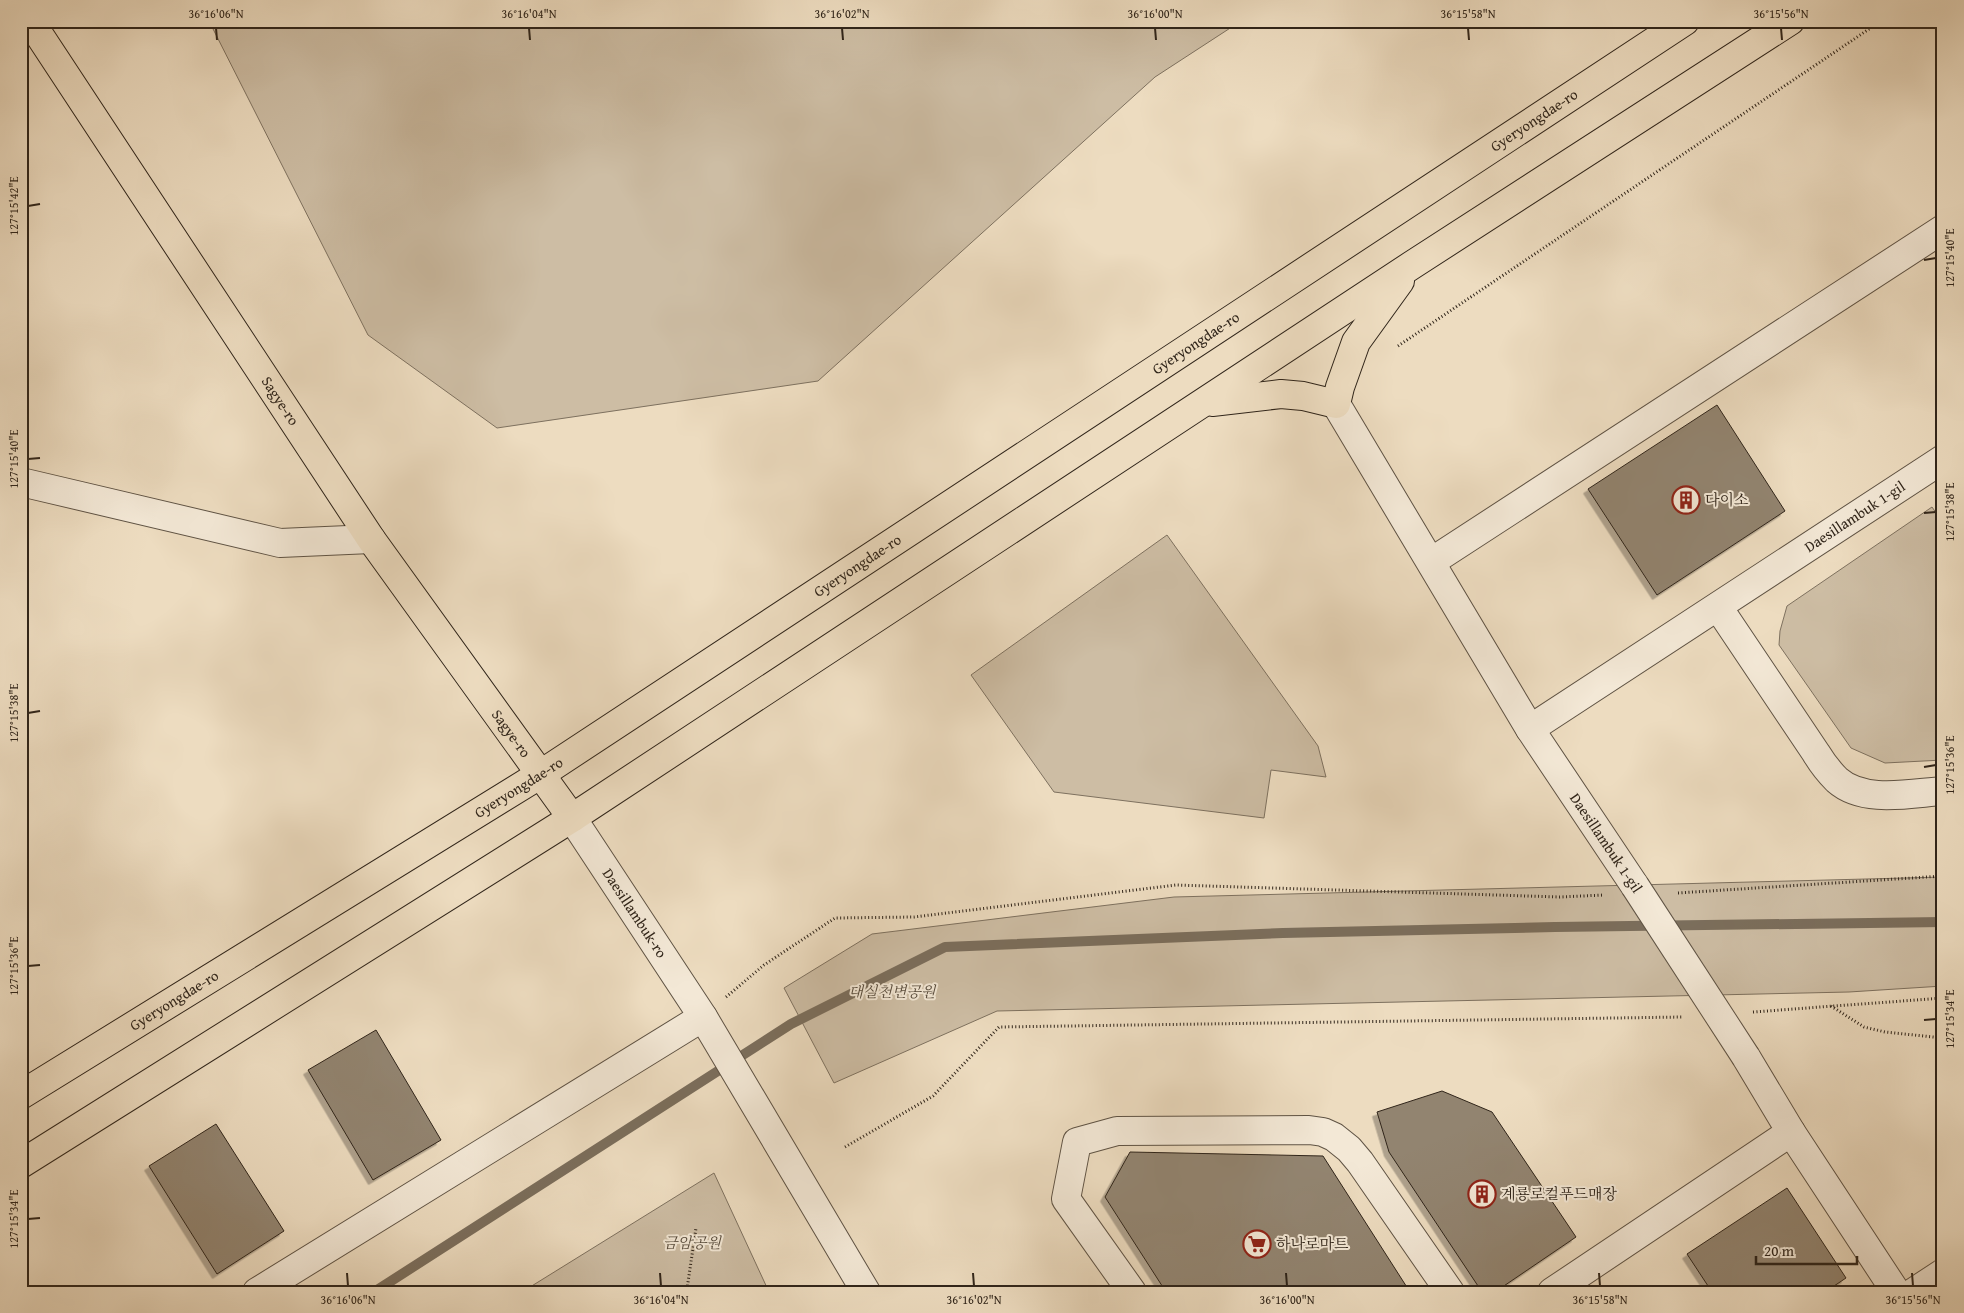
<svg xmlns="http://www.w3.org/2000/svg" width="1964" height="1313" viewBox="0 0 1964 1313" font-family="'Gentium Book Plus','Noto Serif KR',serif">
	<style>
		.green { fill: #cdbda4; stroke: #7e715f }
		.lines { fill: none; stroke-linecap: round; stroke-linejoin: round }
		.stream { stroke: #7b6e5c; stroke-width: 10 }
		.building { fill: #928470; stroke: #30251a; filter: url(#shadow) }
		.minor-casing { stroke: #5f5344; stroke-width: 30 }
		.major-casing { stroke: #30251a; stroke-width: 30 }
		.path { stroke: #30251a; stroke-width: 3; stroke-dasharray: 1 2.5; stroke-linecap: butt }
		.minor { stroke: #f3e8d6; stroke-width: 28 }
		.major { stroke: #eddcc0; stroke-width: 28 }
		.minor-bridge-casing { stroke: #5f5344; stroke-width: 30; stroke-linecap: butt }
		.minor-bridge { stroke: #f3e8d6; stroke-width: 28 }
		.ticks { fill: none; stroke: #30251a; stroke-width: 2 }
		.labels { text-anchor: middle; stroke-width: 4; stroke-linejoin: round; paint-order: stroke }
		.street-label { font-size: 15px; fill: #30251a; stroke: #f3e8d6 }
		.poi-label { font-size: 15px; fill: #30251a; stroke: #f3e8d6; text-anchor: start }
		.park-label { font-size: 15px; font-style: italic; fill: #574b3c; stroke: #f3e8d6 }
		.neatline { fill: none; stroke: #30251a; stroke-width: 2 }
		.ticks-label { font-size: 12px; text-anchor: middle; fill: #30251a }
	</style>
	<defs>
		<filter id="shadow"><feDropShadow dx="-4.5" dy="4.5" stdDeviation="0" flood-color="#0004"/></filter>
	</defs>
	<rect width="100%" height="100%" fill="#eddcc0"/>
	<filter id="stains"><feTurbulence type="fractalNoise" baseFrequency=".004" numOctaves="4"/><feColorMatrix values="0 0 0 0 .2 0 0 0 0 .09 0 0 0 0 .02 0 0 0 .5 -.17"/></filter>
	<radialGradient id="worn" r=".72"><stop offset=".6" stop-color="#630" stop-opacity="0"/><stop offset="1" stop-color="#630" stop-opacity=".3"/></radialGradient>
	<path class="green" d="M209,21H1241L1155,77L818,381L497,428L368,335Z
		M1932,507L1943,523V760L1885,763L1851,748L1779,645L1780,631L1787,606Z
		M1167,535L1318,746L1326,777L1271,770L1264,818L1054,792L971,675Z
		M1943,877V986L1849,992L997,1011L834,1083L784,988L872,934L1174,897Z
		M714,1173L769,1292H522Z"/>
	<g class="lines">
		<path class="stream" d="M374,1292L791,1024L945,947L1283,933L1555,927L1943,922"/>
	</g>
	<path class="building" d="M1717,405L1785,511L1657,595L1588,489Z
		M376,1030L441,1140L373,1180L308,1070Z
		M1442,1091L1492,1112L1576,1237L1495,1292H1482L1389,1152L1377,1112Z
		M216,1124L284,1231L217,1274L149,1166Z
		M1130,1152L1323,1156L1410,1292H1166L1105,1197Z
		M1787,1188L1846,1278L1825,1292H1712L1687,1254Z"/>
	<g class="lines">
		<g class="minor-casing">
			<g id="minor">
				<path d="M1336,404L1530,729L1635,886"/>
				<path d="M21,482L280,543L371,539"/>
				<path d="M1431,562L1943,229"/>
				<path d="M1718,607L1816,753C1822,763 1829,772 1837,780C1864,804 1911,793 1943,791"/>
				<path id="s1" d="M1530,729L1943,459"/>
				<path id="s2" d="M572,818L703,1017L866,1292"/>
				<path d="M1791,1132L1896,1292"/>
				<path d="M257,1292L703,1017"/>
				<path d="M1132,1292L1066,1199L1077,1142L1117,1131L1309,1130L1323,1132L1334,1137L1349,1149L1360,1162L1450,1292"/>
				<path d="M1552,1292L1791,1132L1746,1057"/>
				<path d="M1914,1292L1943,1273"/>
			</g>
		</g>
		<g class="major-casing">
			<g id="major">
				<path id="s3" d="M30,21L371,539L572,818"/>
				<path d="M1212,402L1281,394L1303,396L1336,404L1340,387L1356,342L1400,281"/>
				<path id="s4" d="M21,1095L541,774L1685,21"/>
				<path d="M21,1164L572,818L1412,265L1790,21"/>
			</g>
		</g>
		<path class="path" d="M1398,346L1881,21
			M1678,893L1943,876
			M726,997L764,965L835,918L914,917L1176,885L1560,897L1604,895
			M1831,1006L1864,1027L1885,1032L1943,1038
			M1753,1012L1943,998
			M845,1147L933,1096L999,1027L1682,1017
			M685,1292L687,1289L696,1228"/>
		<use href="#minor" class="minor"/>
		<use href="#major" class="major"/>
		<g class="minor-bridge-casing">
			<path id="minor-bridge" d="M1635,886L1746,1057"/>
		</g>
		<use href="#minor-bridge" class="minor-bridge"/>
	</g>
	<path class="ticks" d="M216,28L217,40M529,28L530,40M842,28L843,40M1155,28L1156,40M1468,28L1469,40M1781,28L1782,40M28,206L40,204M1924,260L1936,258M28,459L40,458M1924,513L1936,512M28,713L40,711M1924,767L1936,765M28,966L40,965M1924,1020L1936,1019M28,1219L40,1218M347,1273L348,1286M660,1273L661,1286M973,1273L974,1286M1286,1273L1287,1286M1599,1273L1600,1286M1912,1273L1913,1286"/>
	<defs>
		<g id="building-ring" transform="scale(1.4375)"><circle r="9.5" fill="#f3e8d6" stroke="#8f2418" stroke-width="1.5"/><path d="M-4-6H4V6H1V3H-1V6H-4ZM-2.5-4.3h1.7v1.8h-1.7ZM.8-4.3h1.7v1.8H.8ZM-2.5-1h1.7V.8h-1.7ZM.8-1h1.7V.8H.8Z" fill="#8f2418"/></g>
		<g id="supermarket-ring" transform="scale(1.4375)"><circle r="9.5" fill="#f3e8d6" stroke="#8f2418" stroke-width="1.5"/><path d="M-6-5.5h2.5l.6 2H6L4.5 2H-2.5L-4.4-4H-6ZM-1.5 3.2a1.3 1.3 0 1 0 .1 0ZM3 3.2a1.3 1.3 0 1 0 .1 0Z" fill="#8f2418"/></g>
	</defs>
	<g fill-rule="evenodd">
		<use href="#building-ring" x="1686" y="500"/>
		<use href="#building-ring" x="1482" y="1194"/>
		<use href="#supermarket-ring" x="1257" y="1244"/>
	</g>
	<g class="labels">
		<g class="street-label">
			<text dy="5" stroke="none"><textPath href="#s4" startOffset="1800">Gyeryongdae-ro</textPath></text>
			<text dy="5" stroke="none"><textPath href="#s4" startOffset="1395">Gyeryongdae-ro</textPath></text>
			<text dy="5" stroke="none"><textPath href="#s3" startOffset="455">Sagye-ro</textPath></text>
			<text dy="5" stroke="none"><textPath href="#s1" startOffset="388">Daesillambuk 1-gil</textPath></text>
			<text dy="5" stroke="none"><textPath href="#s4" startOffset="990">Gyeryongdae-ro</textPath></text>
			<text dy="5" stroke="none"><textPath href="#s3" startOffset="860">Sagye-ro</textPath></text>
			<text dy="5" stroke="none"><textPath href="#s4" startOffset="585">Gyeryongdae-ro</textPath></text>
			<text transform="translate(1606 843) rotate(56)" y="5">Daesillambuk 1-gil</text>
			<text dy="5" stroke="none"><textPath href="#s2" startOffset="114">Daesillambuk-ro</textPath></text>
			<text dy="5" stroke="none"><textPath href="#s4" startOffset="180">Gyeryongdae-ro</textPath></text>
		</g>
		<g class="poi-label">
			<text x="1705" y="505">다이소</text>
			<text x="1501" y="1199">계룡로컬푸드매장</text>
			<text x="1276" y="1249">하나로마트</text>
		</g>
		<g class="park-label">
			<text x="892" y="997">대실천변공원</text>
			<text x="692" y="1248">금암공원</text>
		</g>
	</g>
	<rect width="1964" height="1313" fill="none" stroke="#eddcc0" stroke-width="55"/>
	<path d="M1756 1256v8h101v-8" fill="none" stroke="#30251a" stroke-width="2.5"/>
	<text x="1764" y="1256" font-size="15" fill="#30251a" stroke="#f3e8d6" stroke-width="4" paint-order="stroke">20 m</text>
	<rect x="28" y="28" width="1908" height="1258" class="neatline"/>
	<g class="ticks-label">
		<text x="216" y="18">36°16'06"N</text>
		<text x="529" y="18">36°16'04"N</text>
		<text x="842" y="18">36°16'02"N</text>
		<text x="1155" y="18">36°16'00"N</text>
		<text x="1468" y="18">36°15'58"N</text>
		<text x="1781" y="18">36°15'56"N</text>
		<text transform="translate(14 206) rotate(-90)" y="4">127°15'42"E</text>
		<text transform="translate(1950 258) rotate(-90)" y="4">127°15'40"E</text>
		<text transform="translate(14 459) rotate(-90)" y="4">127°15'40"E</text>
		<text transform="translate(1950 512) rotate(-90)" y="4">127°15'38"E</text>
		<text transform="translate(14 713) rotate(-90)" y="4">127°15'38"E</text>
		<text transform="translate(1950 765) rotate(-90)" y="4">127°15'36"E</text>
		<text transform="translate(14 966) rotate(-90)" y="4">127°15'36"E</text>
		<text transform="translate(1950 1019) rotate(-90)" y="4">127°15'34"E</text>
		<text transform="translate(14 1219) rotate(-90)" y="4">127°15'34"E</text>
		<text x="348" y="1304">36°16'06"N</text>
		<text x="661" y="1304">36°16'04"N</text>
		<text x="974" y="1304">36°16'02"N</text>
		<text x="1287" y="1304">36°16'00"N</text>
		<text x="1600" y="1304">36°15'58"N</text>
		<text x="1913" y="1304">36°15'56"N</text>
	</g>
	<rect width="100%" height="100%" filter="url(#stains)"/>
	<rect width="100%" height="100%" fill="url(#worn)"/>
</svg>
